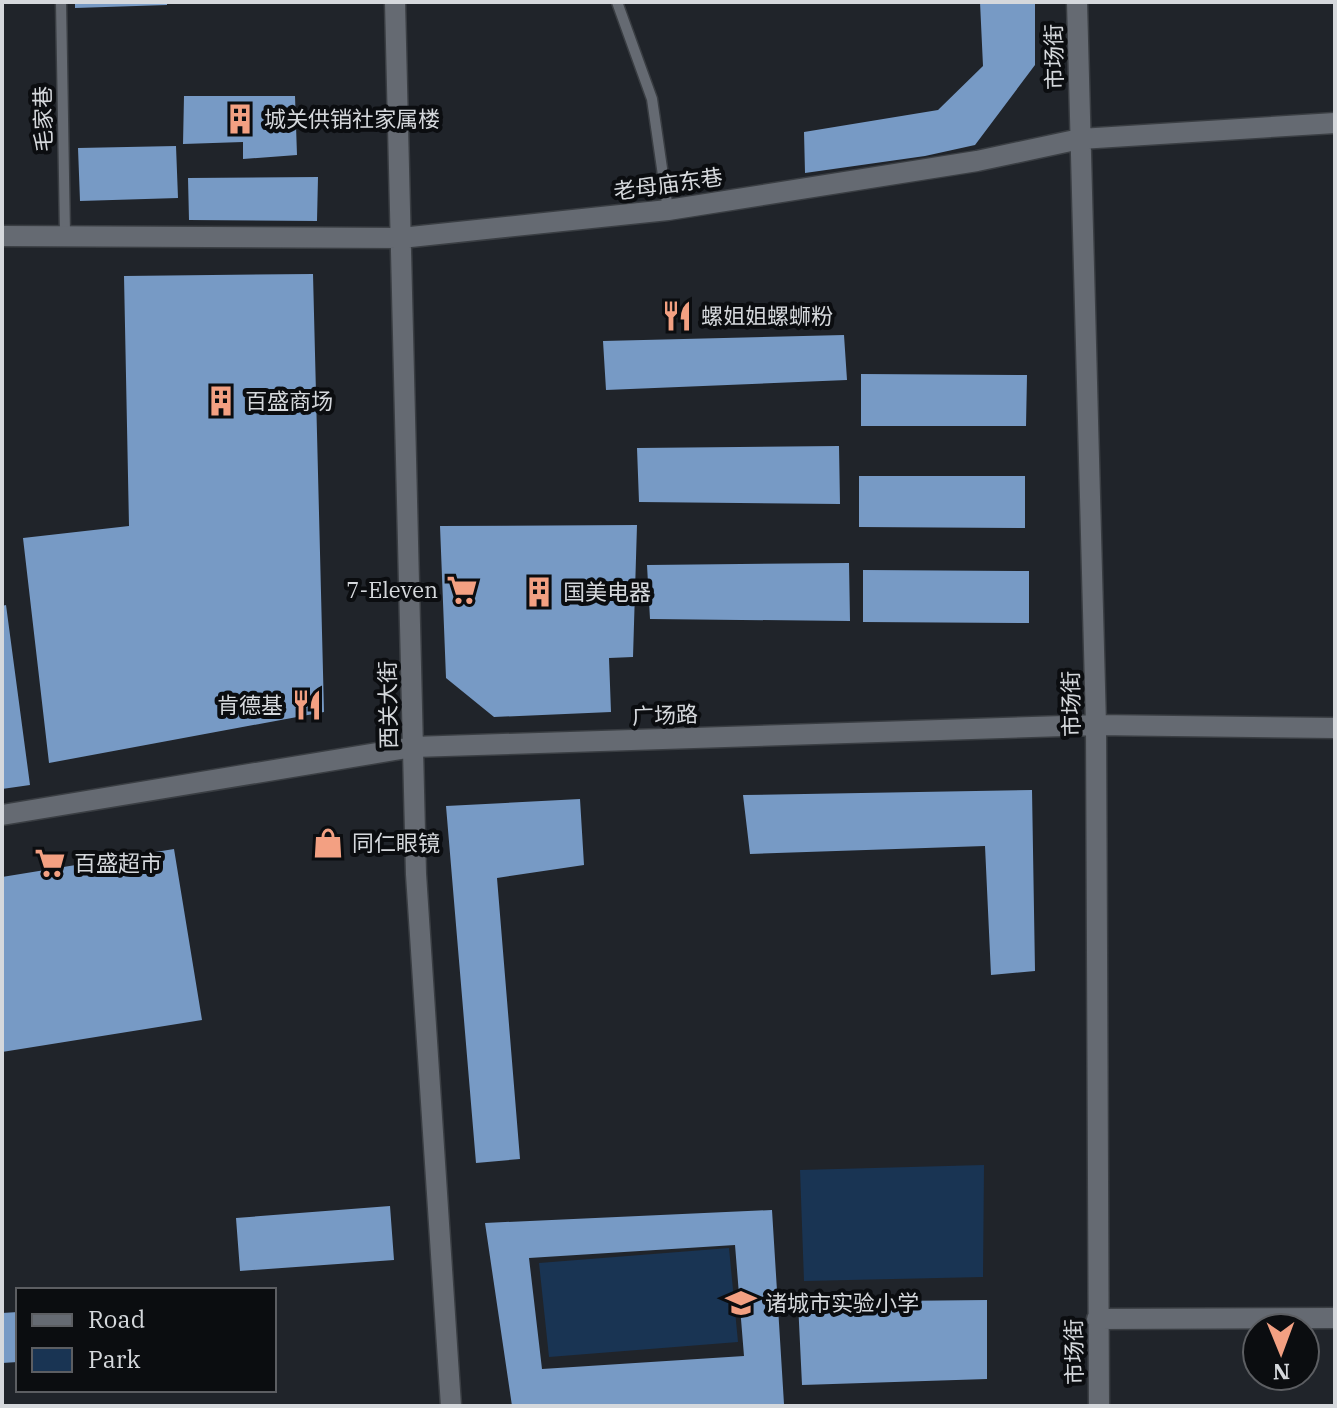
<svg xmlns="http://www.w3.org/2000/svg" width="1337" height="1408" viewBox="0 0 1337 1408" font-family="'IBM Plex Serif','Noto Sans SC',serif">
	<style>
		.green { fill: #193453 }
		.building { fill: #779ac5; fill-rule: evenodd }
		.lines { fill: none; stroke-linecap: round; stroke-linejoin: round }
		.service-casing { stroke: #3a3e43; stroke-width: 13 }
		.tertiary-casing { stroke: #3a3e43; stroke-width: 23 }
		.service { stroke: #656a72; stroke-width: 10 }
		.tertiary { stroke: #656a72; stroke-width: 20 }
		.labels { text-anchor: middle; stroke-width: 8; stroke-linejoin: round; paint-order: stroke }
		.street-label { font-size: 22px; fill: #d5d8dc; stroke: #0b0d10 }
		.poi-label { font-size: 22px; fill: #d5d8dc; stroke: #0b0d10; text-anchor: start }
	</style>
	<rect width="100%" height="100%" fill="#20242a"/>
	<path class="green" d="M984,1165L983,1277L804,1281L800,1170Z
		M729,1248L738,1342L549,1357L539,1263Z"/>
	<path class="building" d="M75,2H167V5L75,8Z
		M980,2H1035V65L975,145L925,156L805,173L804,132L938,110L983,66Z
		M184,96H295L297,155L243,159V142L183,144Z
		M176,146L178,198L80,201L78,148Z
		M318,177L317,221L189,220L188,178Z
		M313,274L324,712L49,763L23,538L129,526L124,276Z
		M844,335L847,380L606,390L603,341Z
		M861,374L1027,375L1026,426H861Z
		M839,446L840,504L639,502L637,448Z
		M859,476H1025V528L859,527Z
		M637,525L633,657L609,658L611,712L494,717L446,678L440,526Z
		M849,563L850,621L650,619L647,565Z
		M863,570L1029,571V623L863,622Z
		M6,605L30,785L2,789V606Z
		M1032,790L1035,971L991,975L985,846L750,854L743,795Z
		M580,799L584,865L497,878L520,1159L476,1163L446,806Z
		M174,849L202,1020L2,1052V877Z
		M390,1206L394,1260L240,1271L236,1218Z
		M772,1210L784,1404L512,1406L485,1223ZM735,1245L744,1356L542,1369L529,1258Z
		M987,1300V1379L802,1385L798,1302Z
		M18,1312V1362L2,1363V1313Z"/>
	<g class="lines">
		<g class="service-casing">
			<path id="service" d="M61,2L65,234
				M617,2L652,99L668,210"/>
		</g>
		<g class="tertiary-casing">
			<path id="tertiary" d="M395,2L416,874L451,1406
				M1077,2L1096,725L1099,1406
				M2,236L401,238L668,210L977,161L1080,139L1335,123
				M2,815L413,747L1096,725L1335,728
				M1097,1319L1335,1318"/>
		</g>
		<use href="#service" class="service"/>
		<use href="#tertiary" class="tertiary"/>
	</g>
	<defs>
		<g id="building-bare" transform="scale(2.4)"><path d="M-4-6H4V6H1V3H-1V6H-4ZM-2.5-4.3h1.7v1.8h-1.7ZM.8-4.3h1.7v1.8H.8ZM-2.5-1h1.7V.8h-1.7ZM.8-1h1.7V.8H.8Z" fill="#f3a082" stroke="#0b0d10" stroke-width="2.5" paint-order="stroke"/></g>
		<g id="restaurant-bare" transform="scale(2.4)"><path d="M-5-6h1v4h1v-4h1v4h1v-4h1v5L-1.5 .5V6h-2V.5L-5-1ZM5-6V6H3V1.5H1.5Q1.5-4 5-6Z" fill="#f3a082" stroke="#0b0d10" stroke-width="2.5" paint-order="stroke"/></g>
		<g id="supermarket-bare" transform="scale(2.4)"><path d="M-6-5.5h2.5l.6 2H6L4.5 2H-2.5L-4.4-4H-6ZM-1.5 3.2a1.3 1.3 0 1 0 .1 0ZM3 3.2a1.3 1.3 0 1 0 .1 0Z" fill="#f3a082" stroke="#0b0d10" stroke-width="2.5" paint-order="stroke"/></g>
		<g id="shop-bare" transform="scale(2.4)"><path d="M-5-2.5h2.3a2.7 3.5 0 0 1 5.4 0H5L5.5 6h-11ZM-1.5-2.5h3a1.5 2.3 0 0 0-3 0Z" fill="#f3a082" stroke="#0b0d10" stroke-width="2.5" paint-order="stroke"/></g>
		<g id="school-bare" transform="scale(2.4)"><path d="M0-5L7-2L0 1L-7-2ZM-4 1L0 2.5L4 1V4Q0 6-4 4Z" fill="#f3a082" stroke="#0b0d10" stroke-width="2.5" paint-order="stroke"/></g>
	</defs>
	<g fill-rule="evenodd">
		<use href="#building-bare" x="240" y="119"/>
		<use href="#restaurant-bare" x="677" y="316"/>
		<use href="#building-bare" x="221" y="401"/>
		<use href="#supermarket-bare" x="462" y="590"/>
		<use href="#building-bare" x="539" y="592"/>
		<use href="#restaurant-bare" x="307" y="705"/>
		<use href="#shop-bare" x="328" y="843"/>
		<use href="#supermarket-bare" x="50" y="863"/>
		<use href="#school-bare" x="741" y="1303"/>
	</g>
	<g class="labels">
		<g class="street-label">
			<text transform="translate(1054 57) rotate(-91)" y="8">市场街</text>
			<text transform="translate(43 119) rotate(-91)" y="8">毛家巷</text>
			<text transform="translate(668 184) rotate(-8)" y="8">老母庙东巷</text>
			<text transform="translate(1071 704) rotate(-91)" y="8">市场街</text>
			<text transform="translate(388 705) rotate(-91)" y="8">西关大街</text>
			<text transform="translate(665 715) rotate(-2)" y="8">广场路</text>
			<text transform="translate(1074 1352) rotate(-91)" y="8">市场街</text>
		</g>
		<g class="poi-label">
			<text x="264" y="127">城关供销社家属楼</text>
			<text x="701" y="324">螺姐姐螺蛳粉</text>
			<text x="245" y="409">百盛商场</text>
			<text x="438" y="598" text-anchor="end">7-Eleven</text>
			<text x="563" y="600">国美电器</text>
			<text x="283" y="713" text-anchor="end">肯德基</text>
			<text x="352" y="851">同仁眼镜</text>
			<text x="74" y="871">百盛超市</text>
			<text x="765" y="1311">诸城市实验小学</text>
		</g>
	</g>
	<rect width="1337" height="1408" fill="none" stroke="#d5d8dc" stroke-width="8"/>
	<rect x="16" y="1288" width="260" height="104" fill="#0b0d10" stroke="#5c5e62" stroke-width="2"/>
	<rect x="32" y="1314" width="40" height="12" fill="#656a72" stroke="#5c5e62" stroke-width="2"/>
	<text x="88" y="1328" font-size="24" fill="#d5d8dc">Road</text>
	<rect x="32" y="1348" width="40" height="24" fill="#193453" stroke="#5c5e62" stroke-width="2"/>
	<text x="88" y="1368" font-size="24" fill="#d5d8dc">Park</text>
	<g transform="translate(1281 1352) rotate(179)"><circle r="38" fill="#0b0d10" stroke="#5c5e62" stroke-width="2"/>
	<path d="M0-6L14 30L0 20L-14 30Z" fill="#f3a082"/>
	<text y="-12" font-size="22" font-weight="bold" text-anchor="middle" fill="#d5d8dc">N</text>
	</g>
</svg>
